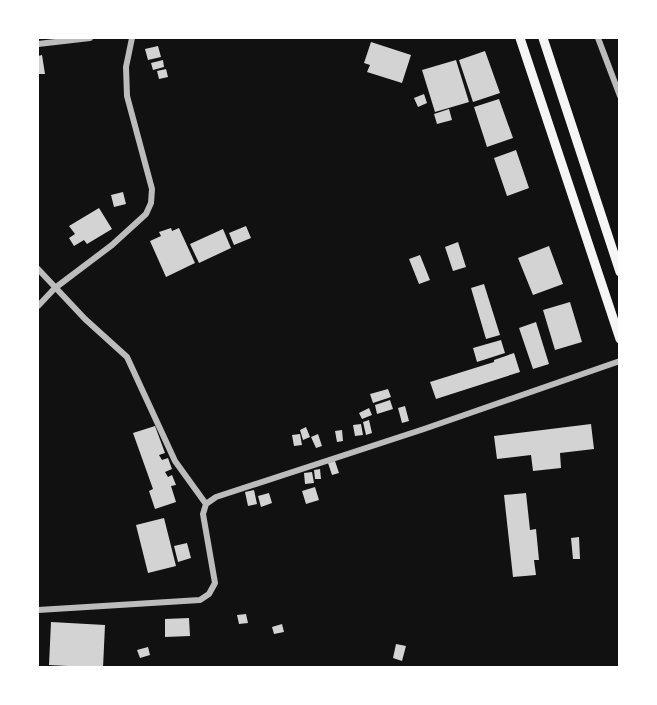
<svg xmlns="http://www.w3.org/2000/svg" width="657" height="705" viewBox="0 0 657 705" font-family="'Noto Sans',sans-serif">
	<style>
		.building { fill: #d3d3d3 }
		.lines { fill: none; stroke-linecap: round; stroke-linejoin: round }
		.minor { stroke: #bcbcbc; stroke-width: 6 }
		.primary { stroke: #f5f5f5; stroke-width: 9 }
	</style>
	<rect width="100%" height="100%" fill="#111"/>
	<path class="building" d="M371,42L411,55L402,83L367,72L370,65L364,63Z
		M158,46L161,57L148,60L145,49Z
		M485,51L500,93L473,102L459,60Z
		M42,55L45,74H38V56Z
		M163,60L164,67L153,70L151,63Z
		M456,60L469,102L435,112L422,70Z
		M166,69L168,77L159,79L157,71Z
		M424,94L427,103L418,107L414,98Z
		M499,99L513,138L487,147L474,107Z
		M449,109L452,120L437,124L434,114Z
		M516,150L529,188L507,196L494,158Z
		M123,192L126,204L114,207L111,195Z
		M99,208L112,229L87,244L84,240L74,246L69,238L75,234L69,226Z
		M246,226L251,238L234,245L229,233Z
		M171,228L172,231L179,228L195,263L166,277L150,241L161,236L159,232Z
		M223,229L231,248L199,263L190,244Z
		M458,242L466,267L453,271L445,247Z
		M549,246L563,284L533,295L518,258Z
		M420,255L430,280L419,284L409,259Z
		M484,284L500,335L486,339L471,288Z
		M570,302L582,342L555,350L543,310Z
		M536,322L549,364L533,369L519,328Z
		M501,340L505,353L477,362L473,348Z
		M514,353L520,372L436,399L430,382L494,362V360Z
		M388,389L391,397L373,403L370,394Z
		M390,400L393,409L377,414L375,405Z
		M405,406L409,421L402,423L398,408Z
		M369,408L372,415L362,419L359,413Z
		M369,420L372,433L366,435L363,422Z
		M361,424L363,435L355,436L353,425Z
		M591,424L594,449L560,453L561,468L533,471L531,455L497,459L494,436Z
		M155,426L165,453L159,455L162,460L168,458L172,469L165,472L168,477L172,475L176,485L171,486L176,502L155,509L149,491L153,489L133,433Z
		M306,427L310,437L303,440L300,430Z
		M342,430L343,441L337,442L335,431Z
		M300,434L302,445L294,446L292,435Z
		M318,434L322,446L316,448L311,437Z
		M335,461L339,473L332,475L328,463Z
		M320,469L321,479H315L314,470Z
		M312,472L314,483L305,484L304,473Z
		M315,487L319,500L306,504L302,491Z
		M254,490L257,504L248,506L245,492Z
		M269,493L272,503L261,507L258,496Z
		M526,493L530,530L536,529L539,560H534L536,575L513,577L504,495Z
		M164,518L176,566L148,573L136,525Z
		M579,537L580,559H573L571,538Z
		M187,543L191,558L178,562L174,546Z
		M246,614L248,623L239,624L237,615Z
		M189,618L190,636L165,637V619Z
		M51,622L105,625L103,668L49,665Z
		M282,624L284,632L274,634L272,627Z
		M396,644L406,646L402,661L393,658Z
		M148,647L150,655L140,658L137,650Z"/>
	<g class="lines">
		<path class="minor" d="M598,38L620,96
			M38,44L90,38
			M38,269L85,319L127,357L175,461L206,504
			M38,306L55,288L112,245L146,214L151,203L152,189L127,96L126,67L132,38
			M38,610L200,600L209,594L215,583L203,514L206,504L216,497L424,429L620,361"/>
		<path class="primary" d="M520,38L620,339
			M543,38L620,272"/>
	</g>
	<rect width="657" height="705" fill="none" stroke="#ffffff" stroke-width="78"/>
</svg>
